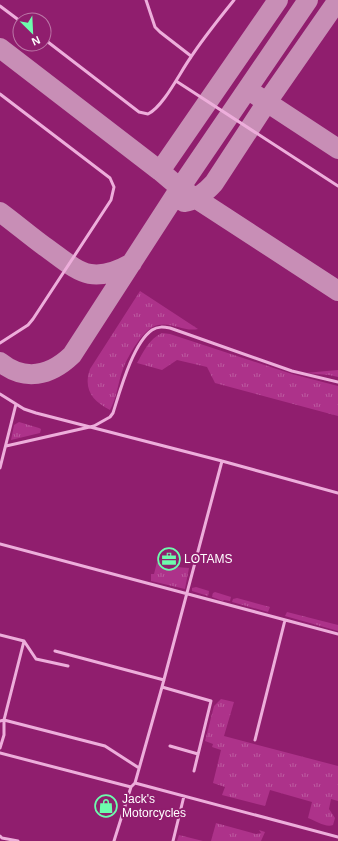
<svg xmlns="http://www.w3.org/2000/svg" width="338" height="841" viewBox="0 0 338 841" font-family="Helvetica,sans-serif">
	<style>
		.grass { fill: url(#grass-tufts) }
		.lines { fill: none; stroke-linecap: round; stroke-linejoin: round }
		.taxiway { stroke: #c88eb6; stroke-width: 20 }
		.lane { stroke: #edaedb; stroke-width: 3 }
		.labels { text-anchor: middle; stroke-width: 4; stroke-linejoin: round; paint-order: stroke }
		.poi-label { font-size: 12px; fill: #fff; stroke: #901e6e; text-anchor: start }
	</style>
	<defs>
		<pattern id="grass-tufts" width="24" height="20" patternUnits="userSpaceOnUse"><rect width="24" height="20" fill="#ad328a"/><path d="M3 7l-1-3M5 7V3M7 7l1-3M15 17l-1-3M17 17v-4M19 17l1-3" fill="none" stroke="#bd5ba1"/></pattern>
	</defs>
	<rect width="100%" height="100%" fill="#901e6e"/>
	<path class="grass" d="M140,291L198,329C184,332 172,322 158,325C144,327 128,356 123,369C118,382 117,398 110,410C92,401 83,389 90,369Z
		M162,333L170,334L292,374L338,386V416L215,383L207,367L177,360L162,370L137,363C144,351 149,339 162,333Z
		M338,370V377L329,375L305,373Z
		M19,422L39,428L41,429L40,433L11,440L14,425Z
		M157,562L175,567L189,568L185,589L151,581V574H154Z
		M196,587L209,591L208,596L192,591V588Z
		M215,592L231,597L230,601L224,600L223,601L212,597L213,593Z
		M237,598L270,607L268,612L232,602L233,599Z
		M287,612L338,625V631L285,616Z
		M221,699L234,702L224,736L338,766V801L331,799L329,809L335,818L333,825C326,828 316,821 308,818L312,802L270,790L265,806L222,795L225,787L213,783L221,750L212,747L213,744L205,741L214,706Z
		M216,823L256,834L261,833L259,830L265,832L261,841H211Z
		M179,835L203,841H177Z"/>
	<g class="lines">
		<path class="taxiway" d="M0,48L160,171L180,188L338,291
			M256,95L338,149
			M160,171L278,0
			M184,202C197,200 206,192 214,183L267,102L338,0
			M0,212C15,223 29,235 44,246C78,270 89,287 132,263
			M0,362C25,382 50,376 72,355L180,188L308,0"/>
		<path class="lane" d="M146,0L155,27L160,32L191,56
			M0,6L20,21
			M44,39L139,112L148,114C164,106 180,72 191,57C204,37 219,19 234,0
			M176,81L338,186
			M0,94L110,178L114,187L111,200L33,319L28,325L0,343
			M0,394L24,409L36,413L222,461L338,493
			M6,446L94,426L110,417L113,413C120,391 133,343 152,330C158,326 164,327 170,328L292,371L338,382
			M0,468L16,404
			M0,544L338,634
			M0,635L24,641L36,659L68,666
			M55,651L164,680
			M162,687L211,701L194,771
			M0,721L4,720L105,746L139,768
			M255,740L285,620
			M170,746L198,754
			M0,748L4,735V720L24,641
			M0,753L131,787
			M135,783L338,837
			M0,836L2,838L18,841
			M114,841L131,787L135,783L162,687L222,461
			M173,841L184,796"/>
	</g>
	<defs>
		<g id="office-ring" transform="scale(1.15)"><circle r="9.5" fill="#901e6e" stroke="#6dfcad" stroke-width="1.5"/><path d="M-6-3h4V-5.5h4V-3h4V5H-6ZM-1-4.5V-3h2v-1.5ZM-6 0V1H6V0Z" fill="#6dfcad"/></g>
		<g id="shop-ring" transform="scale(1.15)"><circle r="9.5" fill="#901e6e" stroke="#6dfcad" stroke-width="1.5"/><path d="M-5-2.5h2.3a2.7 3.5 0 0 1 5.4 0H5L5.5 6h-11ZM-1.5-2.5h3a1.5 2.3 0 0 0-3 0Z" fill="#6dfcad"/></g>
	</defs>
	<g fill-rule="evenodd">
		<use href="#office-ring" x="169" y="559"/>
		<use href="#shop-ring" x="106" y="806"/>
	</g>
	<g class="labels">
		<g class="poi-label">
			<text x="184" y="563">LOTAMS</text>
			<text x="122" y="803">Jack's<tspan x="122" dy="14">Motorcycles</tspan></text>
		</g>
	</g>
	<g transform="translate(32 32) rotate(156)"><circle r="19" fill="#901e6e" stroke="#bc78a8"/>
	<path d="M0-3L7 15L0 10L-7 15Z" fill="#6dfcad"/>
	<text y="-6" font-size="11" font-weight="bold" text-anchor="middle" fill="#ffffff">N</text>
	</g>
</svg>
